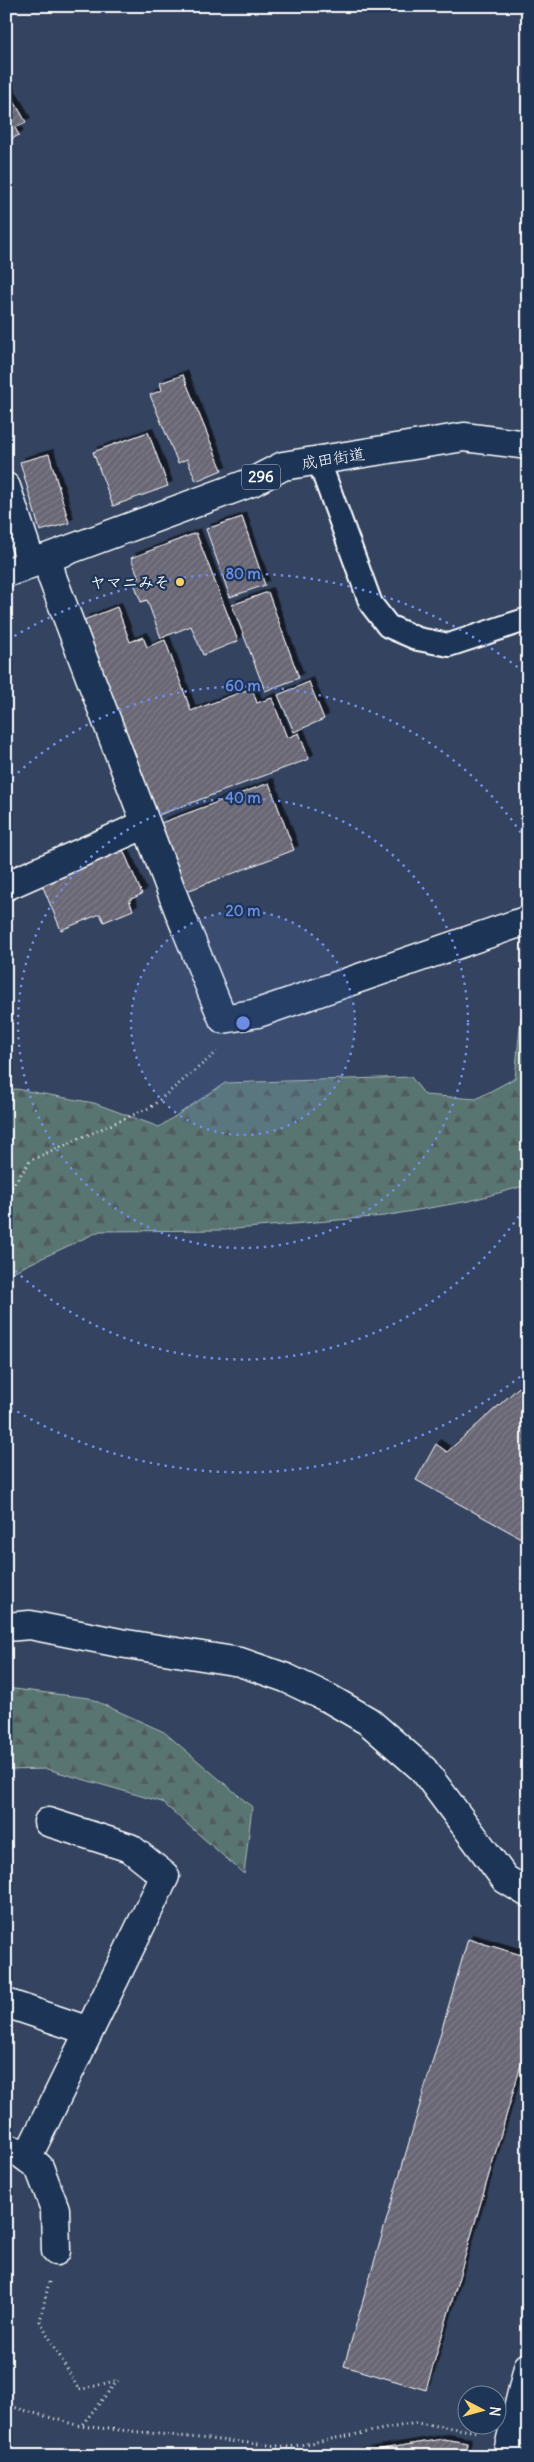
<svg xmlns="http://www.w3.org/2000/svg" width="534" height="2462" viewBox="0 0 534 2462" font-family="Delius,'Klee One',sans-serif">
	<style>
		.forest { fill: url(#forest-firs); stroke: #acbab8 }
		.building { fill: url(#building-hatch); stroke: #fff; filter: url(#shadow) }
		.lines { fill: none; stroke-linecap: round; stroke-linejoin: round }
		.service-casing { stroke: #fff; stroke-width: 26 }
		.minor-casing { stroke: #fff; stroke-width: 31 }
		.tertiary-casing { stroke: #fff; stroke-width: 31 }
		.trunk-casing { stroke: #fff; stroke-width: 31 }
		.path { stroke: #fff; stroke-width: 3; stroke-dasharray: 1 4; stroke-linecap: butt }
		.service { stroke: #1d3557; stroke-width: 22 }
		.minor { stroke: #1d3557; stroke-width: 28 }
		.tertiary { stroke: #1d3557; stroke-width: 28 }
		.trunk { stroke: #1d3557; stroke-width: 28 }
		.ring { fill: none; stroke: #6c8ce6; stroke-width: 2.5; stroke-dasharray: 2.5 5 }
		.poi-dot { fill: #ffd166; stroke: #1d3557; stroke-width: 2 }
		.labels { text-anchor: middle; stroke-width: 4.5; stroke-linejoin: round; paint-order: stroke }
		.shield { fill: #1d3557; stroke: #bbc2cd; stroke-width: 1 }
		.shield-label { font-size: 15px; font-weight: bold; fill: #fff }
		.street-label { font-size: 16px; fill: #fff; stroke: #1d3557 }
		.poi-label { font-size: 16px; font-weight: bold; fill: #fff; stroke: #1d3557; text-anchor: end }
		.centre { fill: #6c8ce6; stroke: #1d3557; stroke-width: 2.5 }
		.ring-label { font-size: 15px; text-anchor: middle; font-weight: bold; fill: #6c8ce6; stroke: #1d3557; stroke-width: 4.5; stroke-linejoin: round; paint-order: stroke }
	</style>
	<defs>
		<pattern id="forest-firs" width="22" height="20" patternUnits="userSpaceOnUse" patternTransform="scale(1.25)"><rect width="22" height="20" fill="#587472"/><path d="M5 1l3.5 6h-7zM16 11l3.5 6h-7z" fill="#515c5b"/></pattern>
		<pattern id="building-hatch" width="6" height="6" patternUnits="userSpaceOnUse" patternTransform="scale(1.25)"><rect width="6" height="6" fill="#696674"/><path d="M-1 1l2-2M0 6l6-6M5 7l2-2" fill="none" stroke="#807d89"/></pattern>
		<filter id="shadow"><feDropShadow dx="4.5" dy="-4.5" stdDeviation="0" flood-color="#0009"/></filter>
	</defs>
	<rect width="100%" height="100%" fill="#344460"/>
	<filter id="ink" filterUnits="userSpaceOnUse"><feTurbulence type="fractalNoise" baseFrequency=".02" numOctaves="2"/><feDisplacementMap in="SourceGraphic" scale="10" xChannelSelector="R" yChannelSelector="G"/><feConvolveMatrix kernelMatrix="1 2 1 2 8 2 1 2 1" color-interpolation-filters="sRGB"/></filter>
	<g filter="url(#ink)">
		<path class="forest" d="M521,1017H528V1185L469,1201L384,1216L224,1230L100,1231L6,1275V1091L16,1089L94,1103L159,1127L225,1083L411,1077L425,1095L476,1099L515,1078Z
			M6,1688L89,1698L164,1732L252,1807L244,1874L162,1802L47,1769L6,1770Z"/>
		<path class="building" d="M6,87L26,122L15,128L19,135L6,142Z
			M183,375L222,470L196,481L187,459L178,463L150,395L162,390L160,383Z
			M148,432L168,486L113,506L93,452Z
			M49,454L69,523L40,531L20,462Z
			M242,517L265,585L230,597L206,529Z
			M196,533L238,641L203,655L191,626L161,638L147,600L141,602L133,580L139,578L131,558Z
			M268,592L299,678L265,691L232,605Z
			M117,607L130,642L143,637L147,647L165,640L191,711L252,688L257,703L272,698L287,738L299,733L309,759L156,816L84,620Z
			M309,682L324,719L294,732L278,695Z
			M269,783L294,850L187,891L161,823Z
			M121,845L142,894L129,900L133,910L104,922L100,914L61,930L40,880Z
			M528,1379V1542L416,1480L436,1444L447,1452Z
			M468,1939L528,1957V2041L426,2390L344,2366Z
			M443,2439L467,2443L465,2456H339Z"/>
		<g class="lines">
			<g class="service-casing">
				<path id="service" d="M318,459L371,604L388,626L418,639L449,645L528,619"/>
			</g>
			<g class="minor-casing">
				<path id="minor" d="M6,487L31,562
					M48,558L52,577L179,911L223,1019L258,1013L528,920
					M6,886L146,824
					M6,1627L30,1625L120,1643L240,1662L286,1678L330,1699L368,1721L423,1769L505,1879L528,1893
					M6,2003L89,2031
					M6,2148L19,2152L39,2167L55,2209L56,2251
					M27,2158L165,1876L130,1848L48,1822"/>
			</g>
			<g class="tertiary-casing">
				<path id="tertiary" d="M507,2456L528,2367"/>
			</g>
			<g class="trunk-casing">
				<path id="trunk" d="M6,573L252,482L283,466L464,437L528,445"/>
			</g>
			<path class="path" d="M6,1195L31,1160L151,1107L217,1052
				M49,2282L40,2321L79,2390L118,2380L81,2426
				M6,2405L80,2426L289,2447L416,2423L479,2432"/>
			<use href="#service" class="service"/>
			<use href="#minor" class="minor"/>
			<use href="#tertiary" class="tertiary"/>
			<use href="#trunk" class="trunk"/>
		</g>
	</g>
	<circle cx="243" cy="1023" r="112" fill="#6c8ce6" fill-opacity=".12"/>
	<g class="ring">
		<circle cx="243" cy="1023" r="112"/>
		<circle cx="243" cy="1023" r="225"/>
		<path d="M527 1204A337 337 0 0 1 7 1263M7 783A337 337 0 0 1 527 842"/>
		<path d="M526 1372A449 449 0 0 1 8 1406M8 640A449 449 0 0 1 526 674"/>
	</g>
	<circle class="poi-dot" cx="180" cy="582" r="5"/>
	<g class="labels">
		<rect class="shield" x="242" y="464.5" width="38" height="25" rx="4"/>
		<g class="shield-label">
			<text x="261" y="482">296</text>
		</g>
		<g class="street-label">
			<text transform="translate(333 458) rotate(-9)" y="6">成田街道</text>
		</g>
		<g class="poi-label">
			<text x="170" y="588">ヤマニみそ</text>
		</g>
	</g>
	<circle cx="243" cy="1023" r="8" class="centre"/>
	<g class="ring-label">
		<text x="243" y="579">80 m</text>
		<text x="243" y="691">60 m</text>
		<text x="243" y="803">40 m</text>
		<text x="243" y="916">20 m</text>
	</g>
	<rect width="534" height="2462" fill="none" stroke="#1d3557" stroke-width="25"/>
	<rect x="12" y="12" width="509" height="2437" fill="none" stroke="#fff" stroke-width="2" filter="url(#ink)"/>
	<g transform="translate(482 2410) rotate(96)"><circle r="24" fill="#1d3557" stroke="#77869a"/>
	<path d="M0-4L9 19L0 12L-9 19Z" fill="#ffd166"/>
	<text y="-8" font-size="14" font-weight="bold" text-anchor="middle" fill="#ffffff">N</text>
	</g>
</svg>
